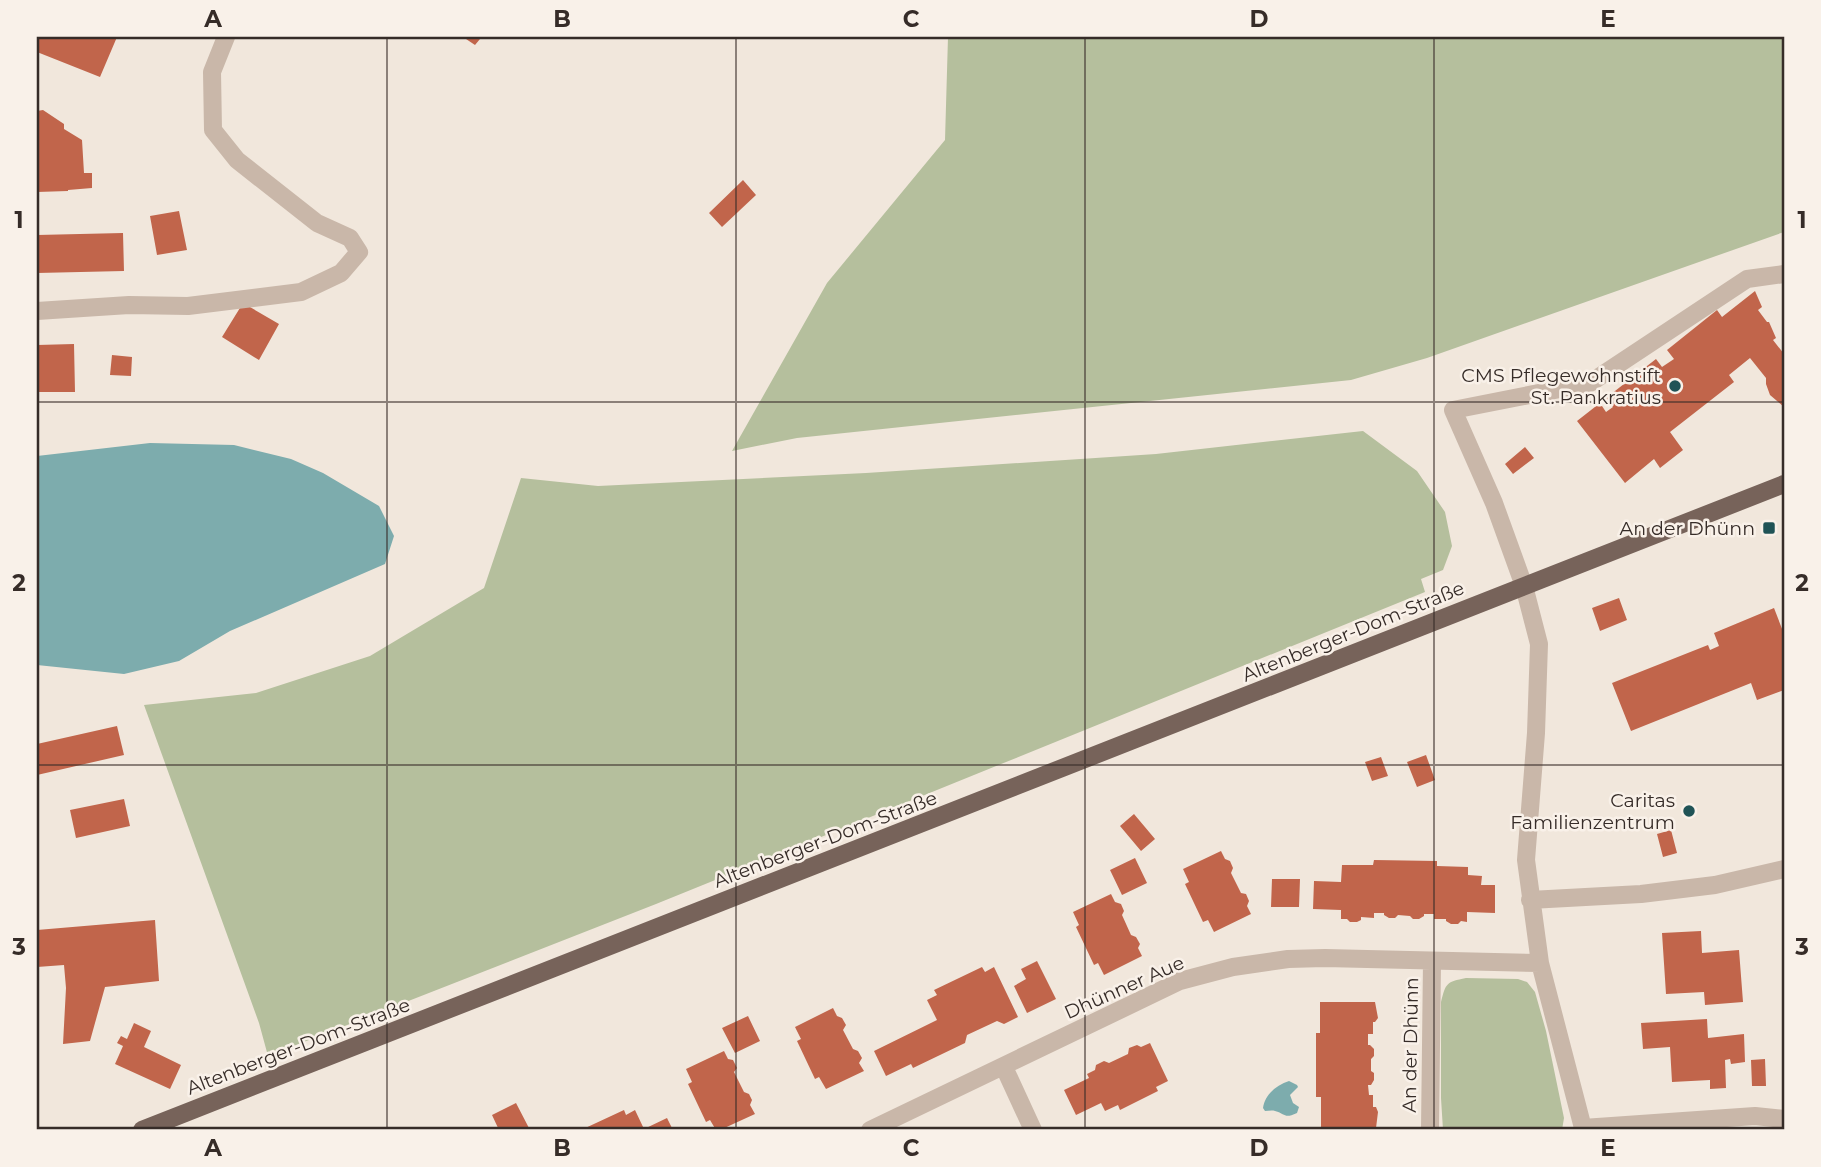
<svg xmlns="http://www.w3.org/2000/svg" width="1821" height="1167" viewBox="0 0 1821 1167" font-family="Montserrat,sans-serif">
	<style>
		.green { fill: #b5bf9d }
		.water { fill: #7dacad }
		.building { fill: #c1654b }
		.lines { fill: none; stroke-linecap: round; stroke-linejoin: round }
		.minor { stroke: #c9b7a9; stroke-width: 18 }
		.major { stroke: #77635a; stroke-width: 18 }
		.grid { fill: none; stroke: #362c28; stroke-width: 2; stroke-opacity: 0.55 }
		.poi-dot { fill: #205356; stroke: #f9f1e9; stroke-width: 2.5 }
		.labels { text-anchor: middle; stroke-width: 5; stroke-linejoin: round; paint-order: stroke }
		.poi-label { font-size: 19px; fill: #362c28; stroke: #f9f1e9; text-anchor: end }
		.street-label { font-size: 19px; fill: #362c28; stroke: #f9f1e9 }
		.neatline { fill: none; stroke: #362c28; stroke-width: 2.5 }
		.grid-label { font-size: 23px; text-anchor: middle; font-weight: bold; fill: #362c28 }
	</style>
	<rect width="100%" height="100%" fill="#f1e7dc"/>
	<path class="green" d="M948,37H1784V232L1427,358L1351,380L797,438L732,451L827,283L945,140Z
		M1363,431L1417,471L1445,512L1452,546L1443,570L1421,579L1425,592L656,904L268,1056L259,1023L144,705L256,693L370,656L484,588L521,478L598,486L866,473L1156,454Z
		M1466,978L1518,979L1527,982L1535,992L1546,1031L1564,1118L1562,1130H1443L1441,1098V1002C1446,983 1446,982 1466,978Z"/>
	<path class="water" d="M150,443L234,445L291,459L323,473L379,506L394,536L385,564L230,631L179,661L124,674L37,665V456Z
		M1289,1081L1297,1085L1298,1087L1290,1095L1293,1103L1299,1107L1297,1113C1284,1119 1286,1114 1275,1111C1272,1110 1268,1111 1265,1111L1263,1108C1265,1094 1277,1085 1289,1081Z"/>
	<path class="building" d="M37,37H117L100,77L37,52Z
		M463,37H486V38L480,39L475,45Z
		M43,110L64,124V129L82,140L84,173H92V188L68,190V191L37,192V111Z
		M743,180L756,195L722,227L709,213Z
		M179,211L187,250L157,255L150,216Z
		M123,233L124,271L37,273V235Z
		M1755,291L1762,307L1758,310L1767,322H1769L1776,338L1773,340L1784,354V407L1770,395L1766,384V378L1750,358L1729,375L1734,382L1670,432L1683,450L1660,468L1654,459L1625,483L1577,421L1600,403L1606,412L1613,407L1606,398L1656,359L1662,367L1674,359L1667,350L1717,310L1722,317Z
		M243,303L279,324L259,360L222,337Z
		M74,344L75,392H37V345Z
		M112,355L132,357L131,376L110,375Z
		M1525,447L1534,458L1513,474L1505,464Z
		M1619,598L1627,620L1600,631L1592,608Z
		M1774,608L1784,634V690L1757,700L1751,683L1631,731L1612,683L1708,645L1710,650L1719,646L1714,633Z
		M117,726L124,755L37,775V744Z
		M1426,755L1435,780L1417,787L1407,762Z
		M1381,757L1388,776L1372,781L1365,762Z
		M124,799L130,826L76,838L70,810Z
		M1134,814L1155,839L1141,851L1120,826Z
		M1671,830L1677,853L1663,857L1657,834Z
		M1221,851L1225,859L1230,861L1233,868L1231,873L1241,893L1246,894L1249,901L1247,906L1251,914L1214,932L1208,920L1203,922L1185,884L1189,882L1183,869Z
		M1135,858L1147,883L1122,895L1110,870Z
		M1374,860L1437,861V866L1468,867V875L1482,876L1481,885H1495V913L1467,912V922L1461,921L1458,924H1451L1446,921V919H1434V914H1424V916L1419,919H1413L1410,916L1398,915L1395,918H1389L1384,915V913H1374V918L1361,917V920L1357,922H1350L1347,919H1341V910L1313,909L1314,881L1341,882L1342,865H1373Z
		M1272,879H1300L1299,907H1271Z
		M1111,894L1115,902L1121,904L1124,911L1122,915L1131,935L1136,937L1140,944L1138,948L1142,956L1104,975L1098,963L1094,965L1076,927L1079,925L1073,912Z
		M155,920L159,981L105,987L90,1041L63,1044L66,988L64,965L37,967V930Z
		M1701,931L1702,953L1739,950L1743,1002L1705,1005L1704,992L1666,994L1662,933Z
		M1037,961L1056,999L1027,1013L1014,986L1026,979L1021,969Z
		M982,967L985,972L994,967L1018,1017L1004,1024L997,1021L967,1035L965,1043L913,1068L911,1064L886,1076L874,1051L937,1020L927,1000L937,995L934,990Z
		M1320,1002H1375L1378,1018L1375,1022H1373V1034H1368V1045H1370L1374,1049V1056L1371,1059V1071L1374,1073V1080L1371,1085H1368L1369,1095H1373V1107H1376L1378,1112L1376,1128H1321V1097H1316V1033H1320Z
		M833,1008L837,1016L842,1018L846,1025L843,1030L853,1049L858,1051L862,1058L859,1063L864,1071L826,1089L819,1077L815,1079L797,1041L801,1039L795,1027Z
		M748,1016L760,1041L735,1053L722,1028Z
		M1707,1019L1708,1038L1744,1034L1745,1062L1731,1064L1730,1059L1725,1060L1726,1088L1710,1089V1080L1672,1082L1670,1047L1643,1049L1641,1023Z
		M134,1023L151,1031L144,1047L181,1065L170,1089L115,1064L123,1046L117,1043L121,1036L127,1039Z
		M1150,1043L1168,1081L1156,1087L1158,1091L1120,1110L1118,1105L1105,1111L1101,1103L1076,1115L1064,1090L1089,1078L1087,1074L1095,1070L1096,1065L1104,1061L1109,1063L1128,1054L1129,1048L1137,1045L1141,1047Z
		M724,1051L728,1059L733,1060L737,1068L734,1072L744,1092L749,1094L752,1100L750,1105L755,1114L720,1130H716L710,1120L706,1122L688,1084L692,1082L686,1069Z
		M1765,1059L1766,1086H1752L1751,1060Z
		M516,1103L530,1130H499L492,1115Z
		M624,1110L626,1115L635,1110L644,1129L667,1118L673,1130H581Z"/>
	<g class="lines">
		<path class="minor" d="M37,311L129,305L188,306L301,292L341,273L359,252L350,238L317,223L237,160L213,130L212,72L226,37
			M1530,900L1641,894L1715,885L1784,869
			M1004,1067L1033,1130
			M1583,1128L1540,963L1526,860L1536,733L1539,644L1524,586L1494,503L1453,410L1590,383L1747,279L1784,274
			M1583,1128L1755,1116L1784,1119
			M870,1130L1180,981L1233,967L1288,959L1325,958L1540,963
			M1430,1130L1432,961"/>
		<path class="major" d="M142,1130L1784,484"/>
	</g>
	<path class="grid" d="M387,37V1130M736,37V1130M1085,37V1130M1434,37V1130M37,402H1784M37,765H1784"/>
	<g class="poi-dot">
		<circle cx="1675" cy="386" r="7"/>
		<rect x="1762" y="521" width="14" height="14" rx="3.5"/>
		<circle cx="1689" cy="811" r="7"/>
	</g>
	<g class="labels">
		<g class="poi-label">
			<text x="1661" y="382">CMS Pflegewohnstift<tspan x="1661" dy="22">St. Pankratius</tspan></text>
			<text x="1755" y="535">An der Dhünn</text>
			<text x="1675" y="807">Caritas<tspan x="1675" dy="22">Familienzentrum</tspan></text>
		</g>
		<g class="street-label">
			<text transform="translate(1353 631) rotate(-22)" y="7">Altenberger-Dom-Straße</text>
			<text transform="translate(825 839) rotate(-21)" y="7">Altenberger-Dom-Straße</text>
			<text transform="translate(1124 987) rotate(-24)" y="7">Dhünner Aue</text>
			<text transform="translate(1410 1045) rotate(-89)" y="7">An der Dhünn</text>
			<text transform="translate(298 1046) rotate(-21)" y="7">Altenberger-Dom-Straße</text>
		</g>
	</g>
	<rect width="1821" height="1167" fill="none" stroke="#f9f1e9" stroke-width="77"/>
	<rect x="38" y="38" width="1745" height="1090" class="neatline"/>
	<g class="grid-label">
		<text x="213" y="27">A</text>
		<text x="562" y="27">B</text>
		<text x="911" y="27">C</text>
		<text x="1259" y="27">D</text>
		<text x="1608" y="27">E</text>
		<text x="19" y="228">1</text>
		<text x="1802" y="228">1</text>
		<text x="19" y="591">2</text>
		<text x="1802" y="591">2</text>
		<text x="19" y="955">3</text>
		<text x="1802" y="955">3</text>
		<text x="213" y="1156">A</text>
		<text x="562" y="1156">B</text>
		<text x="911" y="1156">C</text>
		<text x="1259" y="1156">D</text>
		<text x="1608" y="1156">E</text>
	</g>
</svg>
